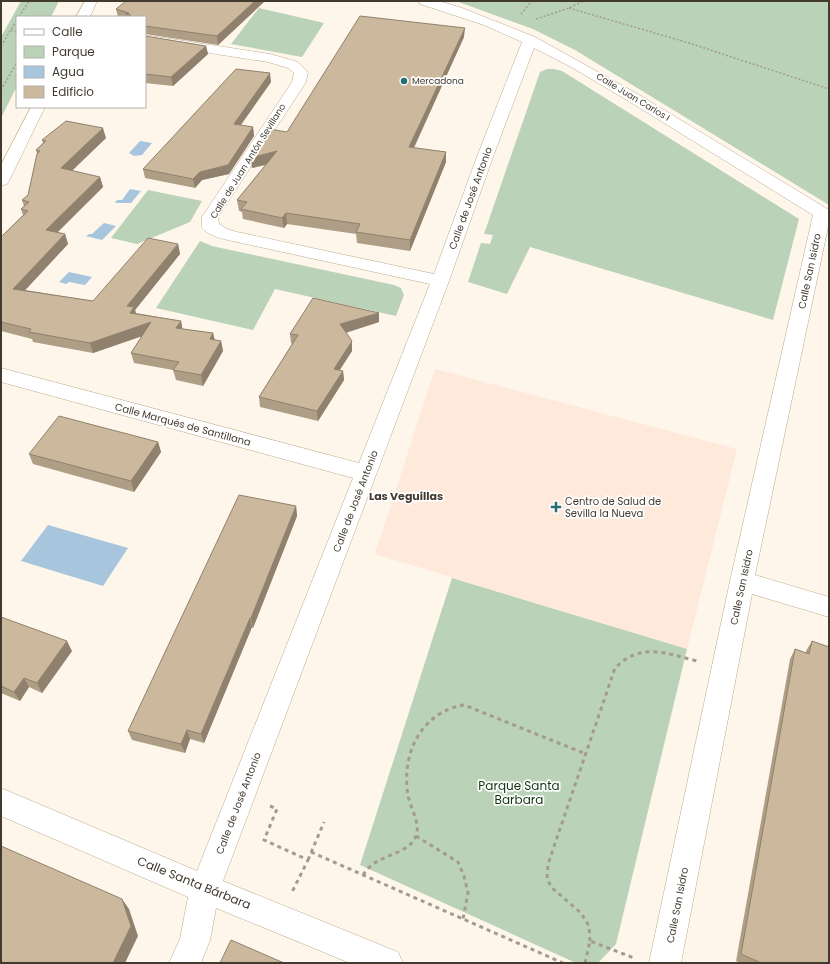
<svg xmlns="http://www.w3.org/2000/svg" width="830" height="964" viewBox="0 0 830 964" font-family="Poppins,sans-serif">
	<style>
		.medical { fill: #ffe9db }
		.green { fill: #bad2b8 }
		.water { fill: #a7c5dd }
		.lines { fill: none; stroke-linecap: round; stroke-linejoin: round }
		.minor-casing { stroke: #bca98d; stroke-width: 1 }
		.path-far1 { stroke: #a39b90; stroke-width: 1.5; stroke-dasharray: 2 2; stroke-linecap: butt }
		.path { stroke: #a39b90; stroke-width: 3; stroke-dasharray: 4 4; stroke-linecap: butt }
		.minor { fill: #fff; fill-rule: evenodd }
		.wall { fill: #af9e86 }
		.shaded-wall { fill: #8f816d }
		.building { fill: #ccb89c; stroke: #8f816d }
		.poi-dot { fill: #246f71; stroke: #fff; stroke-width: 1.5 }
		.labels { text-anchor: middle; stroke-width: 3.5; stroke-linejoin: round; paint-order: stroke }
		.far-poi-label { font-size: 9px; fill: #423a2f; stroke: #fff; text-anchor: start }
		.far-street-label { font-size: 9px; fill: #423a2f; stroke: #fff }
		.street-label { font-size: 10px; fill: #423a2f; stroke: #fff }
		.poi-label { font-size: 10px; fill: #423a2f; stroke: #fff; text-anchor: start }
		.neighbourhood-label { font-size: 11px; font-weight: bold; fill: #423a2f; stroke: #fff }
		.near-park-label { font-size: 12px; fill: #0f350e; stroke: #fff }
		.near-street-label { font-size: 12px; fill: #423a2f; stroke: #fff }
	</style>
	<rect width="100%" height="100%" fill="#fef6ea"/>
	<path class="medical" d="M435,369L737,449L687,649L375,554Z"/>
	<path class="green" d="M21,1H59L51,17H17V86L1,118V37Z
		M456,1H829V205L575,50L533,29Z
		M259,8L324,23L302,57L231,44Z
		M547,69H554L562,71L799,219L773,320L530,247L507,294L468,282L481,243L490,244L493,235L484,234L540,72Z
		M148,190L202,201L190,222L137,244L111,238Z
		M200,241L212,246L394,285L401,288L404,295L396,316L275,289L253,330L156,308Z
		M452,578L687,649L616,944L598,963H576L360,865Z"/>
	<path class="water" d="M140,141L152,143L142,155L134,156L129,153Z
		M130,189L141,191L131,203H115L117,200H122Z
		M104,223L116,226L102,240L86,236L89,234H92Z
		M69,272L92,277L85,285L69,282L66,284L59,282Z
		M48,525L128,548L103,586L21,561Z"/>
	<g class="lines">
		<g class="minor-casing">
			<path id="minor" d="M85,1H97L90,17H76Z
				M419,1H439L462,8L535,37L641,96L829,210V222L755,575L829,597V617L752,594L681,963H649L730,581L813,215L630,102L573,68L534,48L494,154L449,281L223,881L398,952L403,963H350L216,908L210,940L201,963H169L180,939L188,897L1,816V788L197,871L353,478L1,382V368L359,463L430,284L237,242C228,240 206,236 202,227C201,224 202,220 202,217L292,82L294,73L288,68L268,62L145,43V35L270,54L298,62L308,72L306,82L218,217L219,224L227,229L237,232L434,274L478,154L522,42L484,25L420,4Z
				M31,107H45L9,181L7,184L1,186V165Z"/>
		</g>
		<path class="path-far1" d="M569,8L689,43L829,89
			M521,14L532,1
			M19,17L29,1
			M536,19L569,8L583,1
			M11,30L17,32
			M1,46L17,20
			M1,90L17,62"/>
		<path class="path" d="M270,806L277,809L264,840L308,860L292,892
			M416,836L458,862L464,876L468,893L463,919
			M311,852L563,963
			M308,860L324,822
			M363,875C367,869 372,864 378,861C390,854 410,851 416,836C421,823 410,808 408,795C401,754 421,712 464,705L586,754
			M590,941L589,926L581,913L551,887L547,878L548,864L615,668C641,642 665,653 697,661
			M585,963L590,941L634,958"/>
		<use href="#minor" class="minor"/>
	</g>
	<path class="wall" d="M265,1L218,45L145,34V17H118L116,9Z
		M145,36L206,46L208,54L173,86L145,83Z
		M464,37L414,148L446,152V162L410,251L357,243L356,234L287,224L284,228L243,219L242,212L239,211L237,200L266,165L252,168L287,132Z
		M271,82L241,125L253,127L254,136L229,174L202,180L195,188L145,178L143,169Z
		M106,138L72,171L100,177L103,187L57,232L65,234L68,244L25,290L93,301L178,244L180,254L135,310L136,313L181,321L182,329L213,333L215,340L221,341L223,351L203,386L176,380L173,370L134,363L131,353L142,336L93,353L33,342L32,339L1,331V237L23,215L21,209L24,206L22,200L28,195L37,154L36,150L43,143L42,140Z
		M379,322L346,333L352,351L340,370L343,371L344,380L318,421L260,407L259,397L292,344L291,343L290,334Z
		M158,442L161,452L134,492L33,464L29,454Z
		M296,506L297,516L253,628L252,627L204,743L190,739L185,753L132,740L128,731Z
		M1,617L72,651L42,693L29,687L20,701L1,693Z
		M812,641L829,963H741L736,961L790,659L795,649L806,653V651Z"/>
	<path class="shaded-wall" d="M255,1H265L218,45L217,36Z
		M465,28L464,37L409,158V147Z
		M206,46L208,54L173,86L171,77Z
		M270,73L271,82L235,133L234,124Z
		M253,127L254,136L229,174L202,180L195,188L193,179L200,172Z
		M103,128L106,138L64,178L61,168Z
		M277,151L279,161L252,168L250,158Z
		M446,152V162L410,251V240Z
		M100,177L103,187L50,240L46,230Z
		M286,213L287,224L284,228L282,218Z
		M65,234L68,244L17,299L13,289Z
		M178,244L180,254L135,310L137,317L133,323L127,306Z
		M379,313V322L341,334L340,324Z
		M181,321L183,331L176,328Z
		M151,322L154,332L93,353L90,343Z
		M213,333L215,344L210,339Z
		M221,341L223,351L203,386L201,375Z
		M352,341V351L334,378V369Z
		M343,371L344,380L318,421L317,411Z
		M158,442L161,452L134,492L131,481Z
		M296,506L297,516L253,628L251,618Z
		M250,618L252,627L204,743L201,734Z
		M67,641L72,651L42,693L37,683Z
		M24,678L29,687L20,701L14,692Z
		M187,730L190,739L185,753L181,744Z
		M122,899L129,909L138,936L125,963H113Z"/>
	<path class="building" d="M126,1H255L217,36L145,26V17H128L131,15L126,14L129,13L116,9Z
		M360,16L465,28L409,147L446,152L410,240L356,232L360,224L286,213L282,218L241,209L247,202L237,200L277,151L250,158L269,129L287,132Z
		M145,36L206,46L171,77L145,74Z
		M236,69L270,73L234,124L253,127L228,165L200,172L193,179L143,169Z
		M66,121L103,128L61,168L100,177L46,230L65,234L13,289L93,301L148,238L178,244L127,306L134,307L130,313L181,321L176,328L213,333L210,339L221,341L201,375L173,370L179,362L131,353L151,322L90,343L29,332L31,329L1,322V237L28,211L21,209L29,202L22,200L28,195L37,154L40,151L36,150L46,141L42,140Z
		M313,298L379,313L340,324L352,341L334,369L343,371L317,411L259,397L298,335L290,334Z
		M59,416L158,442L131,481L29,454Z
		M239,495L296,506L251,618H250L201,734L187,730L181,744L128,731Z
		M1,617L67,641L37,683L24,678L14,692L1,686Z
		M812,641L829,647V963H759V962L741,954L795,649L809,654Z
		M1,846L122,899L131,926L113,963H1Z
		M231,940L284,963H220Z"/>
	<g class="poi-dot">
		<circle cx="404" cy="81" r="4"/>
		<path d="M554 501h4v4h4v4h-4v4h-4v-4h-4v-4h4z"/>
	</g>
	<g class="labels">
		<g class="far-poi-label">
			<text x="412" y="84">Mercadona</text>
		</g>
		<g class="far-street-label">
			<text transform="translate(633 97) rotate(31)" y="3">Calle Juan Carlos I</text>
			<text transform="translate(248 161) rotate(-58)" y="3">Calle de Juan Antón Sevillano</text>
		</g>
		<g class="street-label">
			<text transform="translate(470 198) rotate(-70)" y="4">Calle de José Antonio</text>
			<text transform="translate(809 271) rotate(-78)" y="4">Calle San Isidro</text>
			<text transform="translate(183 424) rotate(15)" y="4">Calle Marqués de Santillana</text>
			<text transform="translate(355 501) rotate(-69)" y="4">Calle de José Antonio</text>
			<text transform="translate(741 587) rotate(-78)" y="4">Calle San Isidro</text>
			<text transform="translate(238 803) rotate(-69)" y="4">Calle de José Antonio</text>
			<text transform="translate(677 905) rotate(-79)" y="4">Calle San Isidro</text>
		</g>
		<g class="poi-label">
			<text x="565" y="505">Centro de Salud de<tspan x="565" dy="12">Sevilla la Nueva</tspan></text>
		</g>
		<g class="neighbourhood-label">
			<text x="406" y="500">Las Veguillas</text>
		</g>
		<g class="near-park-label">
			<text x="519" y="790">Parque Santa<tspan x="519" dy="14">Barbara</tspan></text>
		</g>
		<g class="near-street-label">
			<text transform="translate(194 883) rotate(22)" y="4">Calle Santa Bárbara</text>
		</g>
	</g>
	<rect width="830" height="964" fill="none" stroke="#423a2f" stroke-width="4"/>
	<rect x="16" y="16" width="130" height="92" fill="#ffffff" stroke="#b3b0ac"/>
	<rect x="24" y="29" width="20" height="6" fill="#ffffff" stroke="#b3b0ac"/>
	<text x="52" y="36" font-size="12" fill="#423a2f">Calle</text>
	<rect x="24" y="46" width="20" height="12" fill="#bad2b8" stroke="#b3b0ac"/>
	<text x="52" y="56" font-size="12" fill="#423a2f">Parque</text>
	<rect x="24" y="66" width="20" height="12" fill="#a7c5dd" stroke="#b3b0ac"/>
	<text x="52" y="76" font-size="12" fill="#423a2f">Agua</text>
	<rect x="24" y="86" width="20" height="12" fill="#ccb89c" stroke="#b3b0ac"/>
	<text x="52" y="96" font-size="12" fill="#423a2f">Edificio</text>
</svg>
